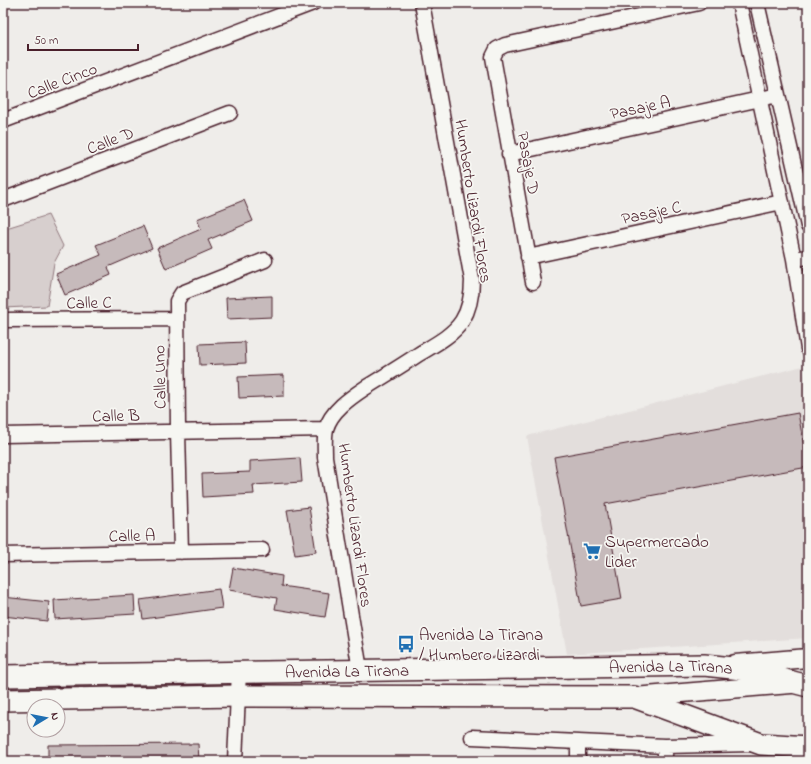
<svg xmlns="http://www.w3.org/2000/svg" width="811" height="764" viewBox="0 0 811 764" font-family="'Indie Flower',sans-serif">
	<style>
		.built { fill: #e3dedc }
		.green { fill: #d7cfce; stroke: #90777c }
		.building { fill: #c6babb; stroke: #4a1f2b }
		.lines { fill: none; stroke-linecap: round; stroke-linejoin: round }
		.minor-casing { stroke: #4a1f2b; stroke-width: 17 }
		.major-casing { stroke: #4a1f2b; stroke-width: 21 }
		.highway-casing { stroke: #4a1f2b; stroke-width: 24 }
		.minor { stroke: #f6f6f2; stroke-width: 14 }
		.major { stroke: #f6f6f2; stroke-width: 18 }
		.highway { stroke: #f6f6f2; stroke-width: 21 }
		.labels { text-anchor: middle; stroke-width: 3.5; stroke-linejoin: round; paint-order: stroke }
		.street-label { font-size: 17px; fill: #4a1f2b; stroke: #f6f6f2 }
		.poi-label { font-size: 17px; fill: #4a1f2b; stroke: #f6f6f2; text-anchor: start }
	</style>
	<rect width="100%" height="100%" fill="#efedea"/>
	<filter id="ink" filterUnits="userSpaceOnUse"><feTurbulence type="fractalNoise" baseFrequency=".025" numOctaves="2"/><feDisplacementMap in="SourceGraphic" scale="8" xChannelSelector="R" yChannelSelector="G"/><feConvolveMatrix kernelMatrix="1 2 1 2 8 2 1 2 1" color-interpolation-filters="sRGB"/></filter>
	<g filter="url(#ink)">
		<path class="built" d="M803,366L808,393V638L567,654L527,436Z"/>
		<path class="green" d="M48,215L63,246L54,263L47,306L3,308V229Z"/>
		<path class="building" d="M244,200L253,221L208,240L212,249L166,269L157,248L201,229L197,219Z
			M143,226L152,248L108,267L111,275L65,295L56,274L101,255L96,245Z
			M272,296V317L227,319L226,298Z
			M245,342L246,363L200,365L199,344Z
			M284,375V396L239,398L238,377Z
			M798,413L808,467L605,504L622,599L581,606L554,457Z
			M300,458L302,482L253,485L254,494L203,497L202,474L250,472V461Z
			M309,507L316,552L295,555L287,510Z
			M233,568L282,576L281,586L329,593L325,617L275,609L277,598L229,590Z
			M219,589L222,608L143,619L140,600Z
			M134,595L135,614L55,619L54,600Z
			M3,597L49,602L47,621L3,616Z
			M198,744L199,761H48V745Z"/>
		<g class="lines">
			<g class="minor-casing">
				<path id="minor" d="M739,3L794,259L808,349
					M757,3L808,226
					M3,121L313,3
					M509,154L778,95
					M3,200L230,113
					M528,257L782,202
					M794,259L808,257
					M533,282L493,57L497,49L505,45L699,3
					M3,320L176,319
					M3,435L326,429
					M181,552L178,432L177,301L182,293L187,291L265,260
					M3,555L262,550
					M360,670L325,457C325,447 324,438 326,429C331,411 350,398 365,388C383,377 401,366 419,354C434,345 452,336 462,321C470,308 472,295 472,280L422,3
					M472,737L665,746L751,744
					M235,761L239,671
					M578,761V742
					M665,761V746"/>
			</g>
			<g class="major-casing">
				<path id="major" d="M735,664L808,658
					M634,697L791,684"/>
			</g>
			<g class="highway-casing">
				<g id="highway">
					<path id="s1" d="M3,676L704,665L742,669L808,686"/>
					<path d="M3,700L238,696L634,697L761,744L808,747"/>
				</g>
			</g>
			<use href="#minor" class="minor"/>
			<use href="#major" class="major"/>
			<use href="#highway" class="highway"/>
		</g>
	</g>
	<defs>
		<g id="supermarket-bare" transform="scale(1.38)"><path d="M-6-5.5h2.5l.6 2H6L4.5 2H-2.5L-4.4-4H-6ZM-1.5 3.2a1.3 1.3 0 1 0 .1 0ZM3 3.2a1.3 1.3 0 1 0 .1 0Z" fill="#1f6fb2" stroke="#f6f6f2" stroke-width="2.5" paint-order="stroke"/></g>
		<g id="bus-bare" transform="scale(1.38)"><path d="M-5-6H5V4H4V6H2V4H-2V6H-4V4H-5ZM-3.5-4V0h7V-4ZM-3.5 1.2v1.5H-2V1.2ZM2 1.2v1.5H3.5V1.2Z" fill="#1f6fb2" stroke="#f6f6f2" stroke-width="2.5" paint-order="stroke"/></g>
	</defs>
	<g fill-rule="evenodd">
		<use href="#supermarket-bare" x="592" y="551"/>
		<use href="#bus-bare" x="406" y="644"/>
	</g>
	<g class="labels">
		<g class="street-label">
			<text transform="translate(62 80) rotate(-21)" y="6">Calle Cinco</text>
			<text transform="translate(640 107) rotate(-12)" y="6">Pasaje A</text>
			<text transform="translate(110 140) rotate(-21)" y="6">Calle D</text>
			<text transform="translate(529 163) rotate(80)" y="6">Pasaje D</text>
			<text transform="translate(474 201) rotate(81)" y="6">Humberto Lizardi Flores</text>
			<text transform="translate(651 212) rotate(-12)" y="6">Pasaje C</text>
			<text transform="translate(89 302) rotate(-1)" y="6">Calle C</text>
			<text transform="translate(159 377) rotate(-91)" y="6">Calle Uno</text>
			<text transform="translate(116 415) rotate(-1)" y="6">Calle B</text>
			<text transform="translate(356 525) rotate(82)" y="6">Humberto Lizardi Flores</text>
			<text transform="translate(132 535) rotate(-1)" y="6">Calle A</text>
			<text dy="6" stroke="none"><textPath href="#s1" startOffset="668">Avenida La Tirana</textPath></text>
			<text dy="6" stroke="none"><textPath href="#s1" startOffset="344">Avenida La Tirana</textPath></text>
		</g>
		<g class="poi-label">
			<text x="605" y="547">Supermercado<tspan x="605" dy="20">Lider</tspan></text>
			<text x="419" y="640">Avenida La Tirana<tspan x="419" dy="20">/ Humbero Lizardi</tspan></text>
		</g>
	</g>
	<rect width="811" height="764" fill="none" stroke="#f6f6f2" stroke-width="16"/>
	<rect x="8" y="8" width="795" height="748" fill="none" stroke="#4a1f2b" stroke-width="1.5" filter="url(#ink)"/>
	<g transform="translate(46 718) rotate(80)"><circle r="19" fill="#f6f6f2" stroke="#b1a0a2"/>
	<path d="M0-3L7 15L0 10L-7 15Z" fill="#1f6fb2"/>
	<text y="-6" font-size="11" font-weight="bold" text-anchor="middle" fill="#4a1f2b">N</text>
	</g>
	<path d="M28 44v6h110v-6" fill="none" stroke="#4a1f2b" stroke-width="2"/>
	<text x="34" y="44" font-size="12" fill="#4a1f2b" stroke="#f6f6f2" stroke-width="3" paint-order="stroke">50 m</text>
</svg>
